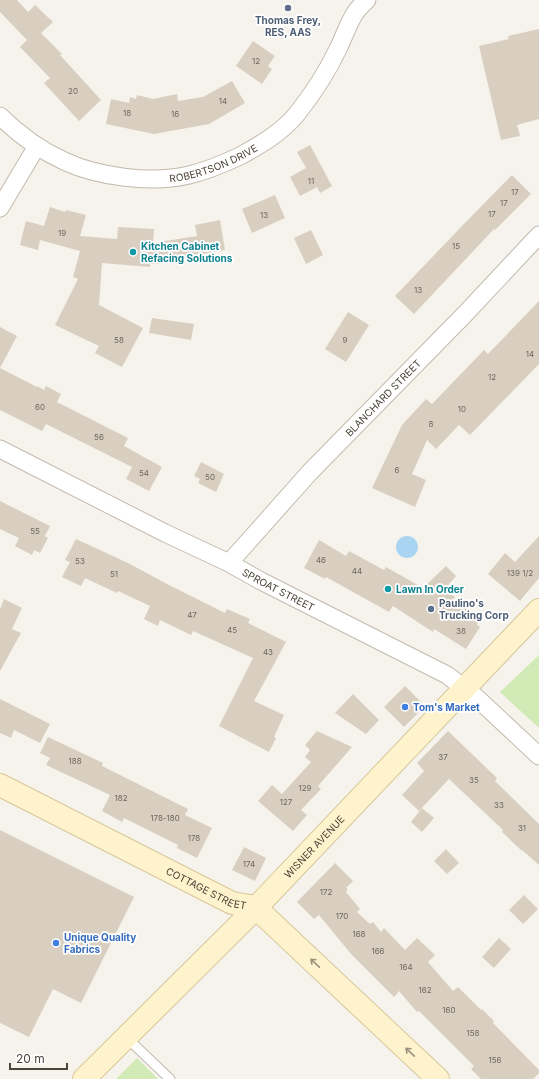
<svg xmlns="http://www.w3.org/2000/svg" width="539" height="1079" viewBox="0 0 539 1079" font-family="Inter,sans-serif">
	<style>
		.green { fill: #d2eab5 }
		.water { fill: #a9d4f2 }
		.building { fill: #d8cfc1 }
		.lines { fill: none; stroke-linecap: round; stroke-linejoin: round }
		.lane-casing { stroke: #c2bbae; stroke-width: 11 }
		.street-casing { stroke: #c2bbae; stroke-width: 19 }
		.secondary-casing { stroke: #d6c79b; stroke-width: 24 }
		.lane { stroke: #fff; stroke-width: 9 }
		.street { stroke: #fff; stroke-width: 17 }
		.secondary { stroke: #fff3cd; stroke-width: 22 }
		.oneway { stroke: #9c937c }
		.service-dot { fill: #5c6f8a; stroke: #fff; stroke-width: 1.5 }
		.culture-dot { fill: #0f9aa8; stroke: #fff; stroke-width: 1.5 }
		.shop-dot { fill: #3f7fe0; stroke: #fff; stroke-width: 1.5 }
		.labels { text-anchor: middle; stroke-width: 3.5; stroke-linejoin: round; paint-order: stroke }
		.number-label { font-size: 8px; fill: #6e675b }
		.service-label { font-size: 10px; font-weight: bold; fill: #4e5e75; stroke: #fff }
		.street-label { font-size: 10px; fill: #4b4439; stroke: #fff }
		.culture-label { font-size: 10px; font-weight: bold; fill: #0d838f; stroke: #fff; text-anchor: start }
		.shop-label { font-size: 10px; font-weight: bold; fill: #366cbe; stroke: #fff; text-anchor: start }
	</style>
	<rect width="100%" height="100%" fill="#f6f3ec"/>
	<path class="green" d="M539,655V728L500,692Z
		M137,1058L158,1079H116Z"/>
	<path class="water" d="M396 547a11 11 0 1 1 22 0a11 11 0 1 1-22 0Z"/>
	<path class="building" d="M0,0H17L28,12L35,5L53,22L41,33L62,54L60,55L101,100L79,121L44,83L50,78L20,47L27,40L0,12Z
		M539,29V119L517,125L520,136L501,140L479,46L509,39L508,36Z
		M253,41L275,56L268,66L272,69L262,84L236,66Z
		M232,81L245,103L209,124L154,134L106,124L111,99L129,103L130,97L136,99L137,95L153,99L177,94L178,101L203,97Z
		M310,145L332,186L320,193L317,187L300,196L290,177L306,168L297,152Z
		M512,175L531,194L495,230L494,229L414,314L395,296L462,226Z
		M275,195L285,218L252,233L242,209Z
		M50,207L65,212L66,210L86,215L80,236L117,239L118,227L154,229L153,243L197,236L195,225L220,220L225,250L163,261L162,264H150V267L102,263L99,305L143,328L122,367L95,353L99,346L55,325L78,279L73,277L80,251L40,240L38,250L20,245L26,221L44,226Z
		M311,230L323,255L306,264L294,238Z
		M539,301V364L470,435L459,425L436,449L427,440L412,474L426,480L415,507L372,488L402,425L426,399L432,404L484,350L488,354Z
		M348,312L369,325L346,362L325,349Z
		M152,318L194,324L191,340L149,333Z
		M0,327L17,336L0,368L37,387V386L44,390L46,386L61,394L57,402L128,438L124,446L162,467L149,491L126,479L132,467L46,424L42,431L0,410Z
		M201,462L224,474L216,492L198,483L200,479L194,476Z
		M0,501L50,526L45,536L48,538L40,553L34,550L32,555L15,546L19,538L0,529Z
		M539,536V578L520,601L488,574L505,553L515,562Z
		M76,539L130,564L167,584L225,613L227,609L250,619L248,623L286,642L254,701L284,715L274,737L276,738L269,752L219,726L253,658L193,631L191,635L160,620L158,626L144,619L150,606L118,591L117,593L85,578L81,586L62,577L70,562L65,560Z
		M319,540L346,556L349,551L384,570L386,567L423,588L446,566L456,576L444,590L455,597L453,600L481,617L477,625L480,627L466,649L434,629L433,632L393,606L389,612L326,577L325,579L304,568Z
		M4,599L22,608L12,629L21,633L0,671V609Z
		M405,686L425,706L404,727L384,707Z
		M353,694L379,720L366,734L335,713Z
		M0,699L50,724L40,743L14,730L11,738L0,733Z
		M317,731L352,747L318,786L321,789L301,810L307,815L293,831L258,801L272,785L282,794L311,762L305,757L310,750L305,745Z
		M448,731L497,778L495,781L539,824V865L522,850V851L502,832L503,830L449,779L419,811L402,795L424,771L417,763Z
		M48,737L103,763L102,766L188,809L185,815L212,828L197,858L177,848L178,845L124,818L122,822L102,811L110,795L46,765L50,758L40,753Z
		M422,808L434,818L422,832L411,822Z
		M0,830L134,897L81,1003L53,989L29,1037L0,1023Z
		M244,847L266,858L255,881L232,870Z
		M446,849L459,863L447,874L434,861Z
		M335,863L353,881L346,888L348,889L346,892L360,909L357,912L370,924L373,922L381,932L384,928L405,950L417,938L435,955L428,962L453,991L458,987L481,1010L482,1009L494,1021L493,1023L539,1070V1073L533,1079H481L471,1069L474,1066L419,1011L417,1012L399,991L394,997L351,954L319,915L314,919L297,902Z
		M524,895L538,909L523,924L509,910Z
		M499,938L511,949L494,968L482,957Z"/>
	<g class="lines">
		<g class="lane-casing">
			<path id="lane" d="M126,1037L170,1079"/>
		</g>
		<g class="street-casing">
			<g id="street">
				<path id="s1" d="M0,116C18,134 40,150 64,161C98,177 152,184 189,175C206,171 223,164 240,156C260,145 281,133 296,115C312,95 327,72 338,49C344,37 348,24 355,13C358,8 363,4 367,0"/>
				<path d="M0,208L37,146"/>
				<path id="s2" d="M0,449L165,533L229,563L261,581L447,675L478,699L539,756"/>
				<path id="s3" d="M229,563L310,472L465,314L539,235"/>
			</g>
		</g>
		<g class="secondary-casing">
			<g id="secondary">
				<path id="s4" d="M0,785L226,900L232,903L255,907L438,1079"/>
				<path id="s5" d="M84,1079L250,914L539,610"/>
			</g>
		</g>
		<use href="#lane" class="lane"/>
		<use href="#street" class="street"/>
		<use href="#secondary" class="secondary"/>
	</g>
	<defs><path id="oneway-shaft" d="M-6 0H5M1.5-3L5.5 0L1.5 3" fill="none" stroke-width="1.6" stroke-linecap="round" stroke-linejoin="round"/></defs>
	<g class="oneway">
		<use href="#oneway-shaft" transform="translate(315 963) rotate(-137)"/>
		<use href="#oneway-shaft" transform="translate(410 1052) rotate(-137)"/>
	</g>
	<g class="service-dot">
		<circle cx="288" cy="8" r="4"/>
		<circle cx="431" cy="609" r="4"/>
	</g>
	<g class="culture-dot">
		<circle cx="133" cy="252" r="4"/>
		<circle cx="388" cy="589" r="4"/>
	</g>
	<g class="shop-dot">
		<circle cx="405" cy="707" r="4"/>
		<circle cx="56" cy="943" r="4"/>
	</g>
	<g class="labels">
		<g class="number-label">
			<text x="256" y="64">12</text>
			<text x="73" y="94">20</text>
			<text x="223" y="104">14</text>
			<text x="127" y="116">18</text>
			<text x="175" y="117">16</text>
			<text x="311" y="184">11</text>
			<text x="515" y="195">17</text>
			<text x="504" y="206">17</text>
			<text x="492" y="217">17</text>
			<text x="264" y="218">13</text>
			<text x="62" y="236">19</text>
			<text x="456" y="249">15</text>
			<text x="418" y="293">13</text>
			<text x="119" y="343">58</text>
			<text x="345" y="343">9</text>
			<text x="530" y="357">14</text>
			<text x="492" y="380">12</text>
			<text x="40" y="410">60</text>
			<text x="462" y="412">10</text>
			<text x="431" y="427">8</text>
			<text x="99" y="440">56</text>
			<text x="397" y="473">6</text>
			<text x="144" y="476">54</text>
			<text x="210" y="480">50</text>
			<text x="35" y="534">55</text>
			<text x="321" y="563">46</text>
			<text x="80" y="564">53</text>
			<text x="357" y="574">44</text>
			<text x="520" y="576">139 1/2</text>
			<text x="114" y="577">51</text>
			<text x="192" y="618">47</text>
			<text x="232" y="633">45</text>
			<text x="461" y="634">38</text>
			<text x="268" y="655">43</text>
			<text x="443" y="760">37</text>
			<text x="75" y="764">188</text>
			<text x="474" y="783">35</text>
			<text x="305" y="791">129</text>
			<text x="121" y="801">182</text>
			<text x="286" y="805">127</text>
			<text x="499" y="808">33</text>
			<text x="165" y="821">178-180</text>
			<text x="522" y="831">31</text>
			<text x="194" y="841">178</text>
			<text x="249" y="867">174</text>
			<text x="326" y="895">172</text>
			<text x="342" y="919">170</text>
			<text x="359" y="937">168</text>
			<text x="378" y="954">166</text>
			<text x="406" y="970">164</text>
			<text x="425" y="993">162</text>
			<text x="449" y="1013">160</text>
			<text x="473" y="1036">158</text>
			<text x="495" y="1063">156</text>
		</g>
		<g class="service-label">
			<text x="288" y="24">Thomas Frey,<tspan x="288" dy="12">RES, AAS</tspan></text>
			<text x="439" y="607" text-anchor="start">Paulino's<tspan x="439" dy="12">Trucking Corp</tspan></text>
		</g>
		<g class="street-label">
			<text dy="4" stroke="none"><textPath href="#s1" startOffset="233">ROBERTSON DRIVE</textPath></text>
			<text dy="4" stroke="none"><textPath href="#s3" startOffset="226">BLANCHARD STREET</textPath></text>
			<text dy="4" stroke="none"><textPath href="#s2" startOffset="312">SPROAT STREET</textPath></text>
			<text dy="4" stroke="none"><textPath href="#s5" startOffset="327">WISNER AVENUE</textPath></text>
			<text dy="4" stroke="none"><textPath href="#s4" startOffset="231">COTTAGE STREET</textPath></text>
		</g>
		<g class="culture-label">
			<text x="141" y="250">Kitchen Cabinet<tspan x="141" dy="12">Refacing Solutions</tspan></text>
			<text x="396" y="593">Lawn In Order</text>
		</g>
		<g class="shop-label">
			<text x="413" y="711">Tom's Market</text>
			<text x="64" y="941">Unique Quality<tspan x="64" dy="12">Fabrics</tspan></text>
		</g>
	</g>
	<path d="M10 1063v6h57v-6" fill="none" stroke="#4b4439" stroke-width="2"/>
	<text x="16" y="1063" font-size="12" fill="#4b4439" stroke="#ffffff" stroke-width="3" paint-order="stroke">20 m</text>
</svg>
